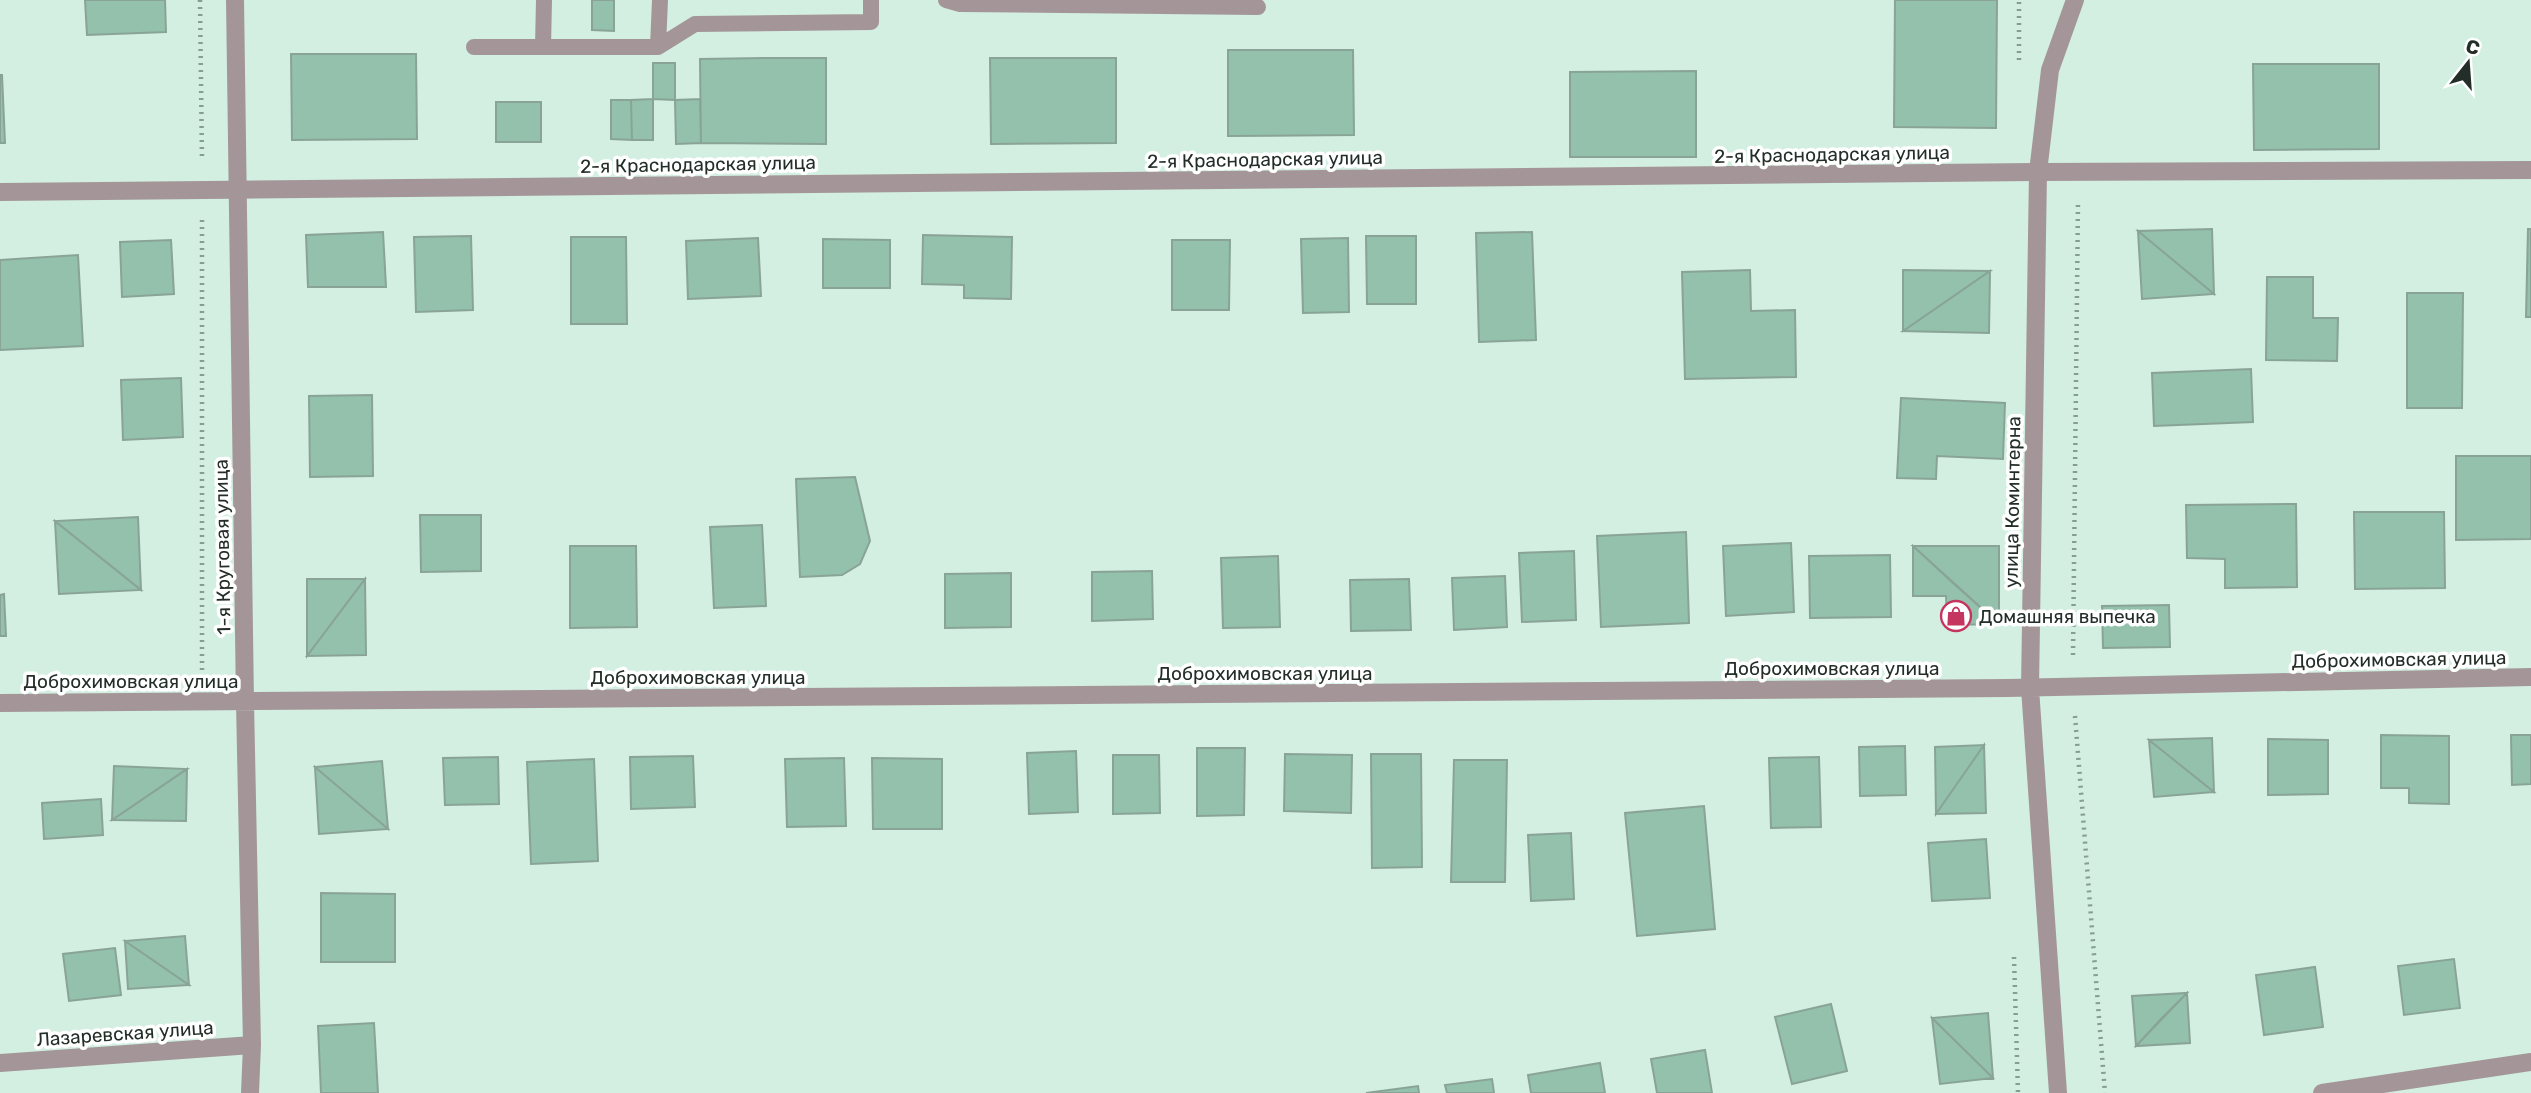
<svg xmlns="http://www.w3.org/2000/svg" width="2531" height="1093" viewBox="0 0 2531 1093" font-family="Rubik,sans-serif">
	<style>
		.building { fill: #93c1ab; stroke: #89a497; stroke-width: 2 }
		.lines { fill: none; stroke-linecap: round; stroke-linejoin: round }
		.path { stroke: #879c92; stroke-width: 4.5; stroke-dasharray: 2 5; stroke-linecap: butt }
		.service { stroke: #a49698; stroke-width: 16 }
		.minor { stroke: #a49698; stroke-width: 18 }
		.tertiary { stroke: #a49698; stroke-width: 18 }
		.labels { text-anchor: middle; stroke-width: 7; stroke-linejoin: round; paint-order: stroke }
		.street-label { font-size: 19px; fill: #232e29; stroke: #fff }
		.poi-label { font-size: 19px; fill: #232e29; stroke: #fff; text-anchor: start }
	</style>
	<rect width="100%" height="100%" fill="#d2efe1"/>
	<path class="building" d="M85,0H165L166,32L87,35Z
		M592,0H614V31L592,30Z
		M1895,0H1997L1996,128L1894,127Z
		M1228,50H1353L1354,135L1228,136Z
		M291,54H416L417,139L292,140Z
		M764,58H826V144L701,143L700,59Z
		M990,58H1116V143L991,144Z
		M653,63H675V100L653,99Z
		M2253,64H2379V149L2254,150Z
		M1696,71V157H1570V72Z
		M0,75H2L5,143H0Z
		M653,99V140H632L631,100Z
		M700,99L701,143L676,144L675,100Z
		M611,100H631L632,140L611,139Z
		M496,102H541V142H496Z
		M2212,229L2214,294L2138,231Z
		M2528,229H2531V317H2526Z
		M2138,231L2214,294L2142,299Z
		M383,232L386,287H308L306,235Z
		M1532,232L1536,340L1479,342L1476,233Z
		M923,235L1012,237L1011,299L964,298V285L922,284Z
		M471,236L473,310L416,312L414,237Z
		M1366,236H1416V304H1367Z
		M571,237H626L627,324H571Z
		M758,238L761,296L688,299L686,241Z
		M1348,238L1349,312L1303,313L1301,239Z
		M823,239L890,240V288H823Z
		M171,240L174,294L122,297L120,242Z
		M1172,240H1230L1229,310H1172Z
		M78,255L83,346L0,350V260Z
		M1750,270L1751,311L1795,310L1796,377L1685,379L1682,272Z
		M1903,270L1990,271L1903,331Z
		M1990,271L1989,333L1903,331Z
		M2267,277H2313V318H2338L2337,361L2266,360Z
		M2407,293H2463L2462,408H2407Z
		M2251,369L2253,422L2154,426L2152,373Z
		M181,378L183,437L123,440L121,380Z
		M372,395L373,476L310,477L309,396Z
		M1901,398L2005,403L2003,459L1937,456L1936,479L1897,478Z
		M2456,456H2531V539L2456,540Z
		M855,477L870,541L860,564L842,575L800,577L796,479Z
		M2296,504L2297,587L2225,588V559L2187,558L2186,505Z
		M2354,512H2444L2445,588L2355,589Z
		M420,515H481V571L421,572Z
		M138,517L141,590L55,521Z
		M55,521L141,590L59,594Z
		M762,525L766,606L714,608L710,527Z
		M1686,532L1689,623L1601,627L1597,536Z
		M1791,543L1794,612L1726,616L1723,546Z
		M570,546H636L637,627L570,628Z
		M1913,546L1953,583L1999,624L1947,625L1946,596H1913Z
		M1913,546H1999V624Z
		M1574,551L1576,620L1522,622L1519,553Z
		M1890,555L1891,617L1810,618L1809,556Z
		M1278,556L1280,627L1223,628L1221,558Z
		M1152,571L1153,619L1092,621V572Z
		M1011,573V627L945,628V574Z
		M1505,576L1507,627L1454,630L1452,578Z
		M307,579H365L307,656Z
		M365,579L366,655L307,656Z
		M1409,579L1411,630L1351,631L1350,580Z
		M4,594L6,636H0V595Z
		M2169,605L2170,647L2103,648L2102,606Z
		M2381,735L2449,736V804L2409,803V788H2381Z
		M2511,735H2531V784L2512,785Z
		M2212,738L2214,792L2149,740Z
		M2268,739L2328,740V794L2268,795Z
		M2149,740L2214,792L2154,797Z
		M1984,745L1986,813L1936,814Z
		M1984,745L1936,814L1935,747Z
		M1905,746L1906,795L1860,796L1859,747Z
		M1197,748H1245L1244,815L1197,816Z
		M1076,751L1078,812L1029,814L1027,753Z
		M1285,754L1352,755L1351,813L1284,811Z
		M1371,754H1421L1422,867L1372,868Z
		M1113,755H1159L1160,813L1113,814Z
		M693,756L695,807L631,809L630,757Z
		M498,757L499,804L445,805L443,758Z
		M1819,757L1821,827L1771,828L1769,758Z
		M844,758L846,826L787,827L785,759Z
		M872,758L942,759V829H873Z
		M594,759L598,861L531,864L527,762Z
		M1454,760H1507L1505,882H1451Z
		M382,761L388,829L315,767Z
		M114,766L187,769L112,820Z
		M315,767L388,829L319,834Z
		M187,769L186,821L112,820Z
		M101,799L103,835L44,839L42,803Z
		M1704,806L1715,929L1637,936L1625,813Z
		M1571,833L1574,899L1531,901L1528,835Z
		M1986,839L1990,898L1932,901L1928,843Z
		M321,893L395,894V962H321Z
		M185,936L189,985L125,941Z
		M125,941L189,985L128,989Z
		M115,948L121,995L69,1001L63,954Z
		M2454,959L2460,1008L2404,1015L2398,966Z
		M2315,967L2323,1027L2264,1035L2256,975Z
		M2187,993L2190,1043L2136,1046L2161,1019Z
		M2187,993L2136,1046L2132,996Z
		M1831,1004L1847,1071L1792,1084L1775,1017Z
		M1988,1013L1993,1078L1932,1018Z
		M1932,1018L1993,1078L1940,1084Z
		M374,1023L378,1093H321L318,1026Z
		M1705,1050L1712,1093H1657L1651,1059Z
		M1600,1063L1605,1093H1531L1528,1075Z
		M1492,1079L1494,1093H1447L1445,1085Z
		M1418,1086L1419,1093H1366Z"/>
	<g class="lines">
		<path class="path" d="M200,0L202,159
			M2019,60V0
			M2073,655L2078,202
			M202,670V220
			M2075,716L2105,1093
			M2014,957L2018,1093"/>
		<path class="service" d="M946,0L960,4L1258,7
			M474,47H658L695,24L871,22V0
			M543,47L544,0
			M658,47L660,0"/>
		<path class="minor" d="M235,0L245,702L252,1045L250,1093
			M0,703L2007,688L2531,677
			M0,1063L252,1045
			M2058,1093L2030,688L2038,172L2050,70L2075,0
			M2322,1093L2531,1062"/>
		<path class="tertiary" d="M0,192L2038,172L2531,170"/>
	</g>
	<defs>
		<g id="shop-ring" transform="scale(1.575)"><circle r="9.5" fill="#fff" stroke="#c4355f" stroke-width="1.5"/><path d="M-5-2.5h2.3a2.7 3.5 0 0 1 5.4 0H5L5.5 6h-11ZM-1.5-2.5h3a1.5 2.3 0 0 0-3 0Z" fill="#c4355f"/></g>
	</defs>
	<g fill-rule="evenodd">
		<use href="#shop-ring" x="1956" y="616"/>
	</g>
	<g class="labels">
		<g class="street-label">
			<text transform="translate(1832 154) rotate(-1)" y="7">2-я Краснодарская улица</text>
			<text transform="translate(1265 159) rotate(-1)" y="7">2-я Краснодарская улица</text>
			<text transform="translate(698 164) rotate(-1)" y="7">2-я Краснодарская улица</text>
			<text transform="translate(2012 502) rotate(-89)" y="7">улица Коминтерна</text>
			<text transform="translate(222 547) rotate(-91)" y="7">1-я Круговая улица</text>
			<text transform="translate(2399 659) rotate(-1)" y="7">Доброхимовская улица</text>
			<text x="1832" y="675">Доброхимовская улица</text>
			<text x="1265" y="680">Доброхимовская улица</text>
			<text x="698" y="684">Доброхимовская улица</text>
			<text x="131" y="688">Доброхимовская улица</text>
			<text transform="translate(125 1033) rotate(-4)" y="7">Лазаревская улица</text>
		</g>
		<g class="poi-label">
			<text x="1979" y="623">Домашняя выпечка</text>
		</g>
	</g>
	<g transform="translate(2468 63) rotate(17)" stroke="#ffffff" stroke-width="5" paint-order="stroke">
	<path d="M0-5L12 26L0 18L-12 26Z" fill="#232e29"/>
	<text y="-10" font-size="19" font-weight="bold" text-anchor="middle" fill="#232e29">С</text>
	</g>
</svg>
